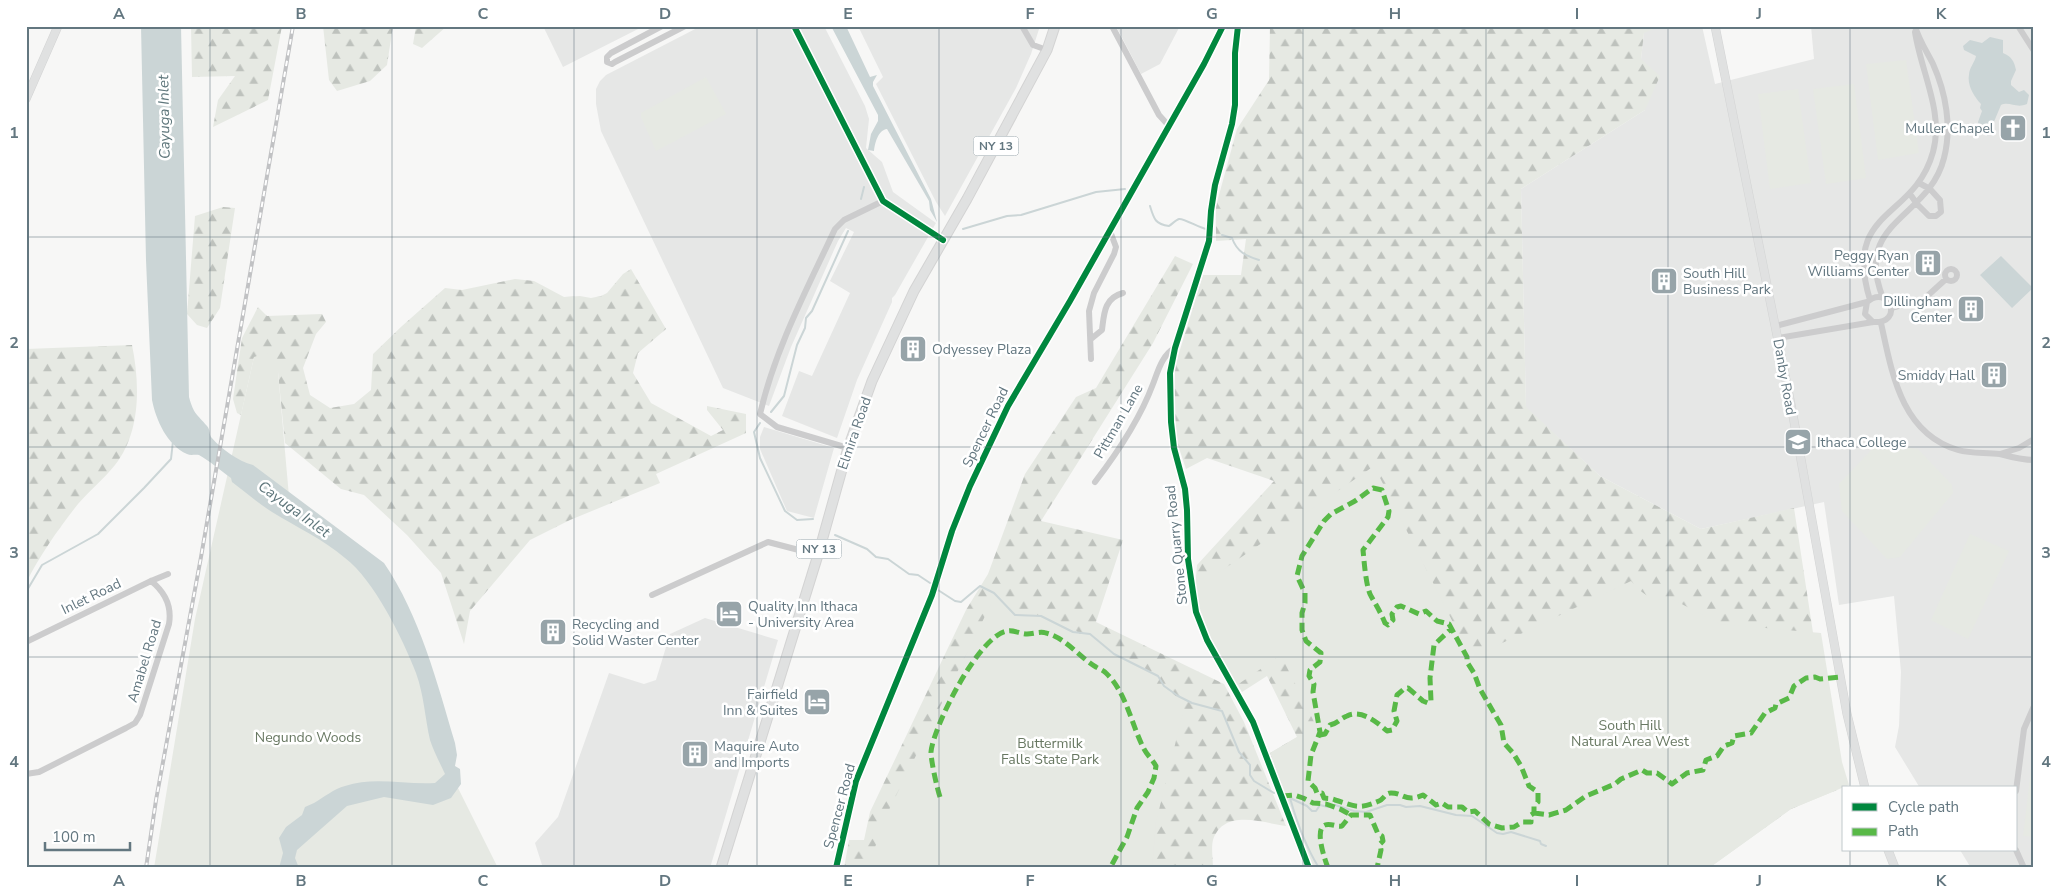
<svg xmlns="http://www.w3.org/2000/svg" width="2060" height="894" viewBox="0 0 2060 894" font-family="'Nunito Sans',sans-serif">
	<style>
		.built { fill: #e6e7e6 }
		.forest { fill: url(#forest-firs) }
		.park { fill: #e6e9e3 }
		.water { fill: #cbd5d6 }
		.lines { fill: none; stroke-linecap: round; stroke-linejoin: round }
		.stream { stroke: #cbd5d6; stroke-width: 2 }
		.major-casing { stroke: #d3d4d4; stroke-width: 9 }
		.highway-casing { stroke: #d3d3d3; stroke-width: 11 }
		.minor { stroke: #cccccd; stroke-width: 6 }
		.major { stroke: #e0e1e1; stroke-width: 8 }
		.highway { stroke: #e0e1e1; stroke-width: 9 }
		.rail-casing { stroke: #c1c2c4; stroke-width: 4 }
		.rail { stroke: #fff; stroke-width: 2; stroke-dasharray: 5.5; stroke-linecap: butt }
		.quiet { stroke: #58b947; stroke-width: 5; stroke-dasharray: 10 5; stroke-linecap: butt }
		.cycleway-casing { stroke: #fff; stroke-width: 9 }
		.cycleway { stroke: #00873e; stroke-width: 6 }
		.grid { fill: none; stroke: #637780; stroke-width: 1; stroke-opacity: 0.55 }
		.labels { text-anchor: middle; stroke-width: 5; stroke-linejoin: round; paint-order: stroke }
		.shield { fill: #fff; stroke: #92a0a6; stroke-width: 1 }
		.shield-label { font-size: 12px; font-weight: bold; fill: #637780 }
		.poi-label { font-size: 14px; fill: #637780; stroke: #fff; text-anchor: start }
		.street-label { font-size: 14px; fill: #637780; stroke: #fff }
		.park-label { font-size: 14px; fill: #687862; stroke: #fff }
		.water-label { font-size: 15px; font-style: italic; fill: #5e767b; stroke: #fff }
		.neatline { fill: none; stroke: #637780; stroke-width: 2 }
		.grid-label { font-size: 16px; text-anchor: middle; font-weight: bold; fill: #637780 }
	</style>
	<defs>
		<pattern id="forest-firs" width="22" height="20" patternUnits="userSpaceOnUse" patternTransform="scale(1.25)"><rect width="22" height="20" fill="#e6e9e3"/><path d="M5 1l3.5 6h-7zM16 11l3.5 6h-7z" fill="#bec2bd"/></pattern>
	</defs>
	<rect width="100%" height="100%" fill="#f7f7f6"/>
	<path class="built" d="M543,26H644L563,67Z
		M701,26H824L865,106L869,119L866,148L882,162L893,192L936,223L895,295L892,298V302L857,380L837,438L782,416L799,371L812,376L850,293L830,281L854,232L846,228L838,241L791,347L769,406L723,388L601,131L596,104V89L600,81L606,75Z
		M858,26H1040L1031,54L1016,88L945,216L936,202L876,84L883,77Z
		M1116,26H1180L1160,64L1141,74Z
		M1661,26H1702L1715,84L1814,59L1811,26H2034V868H1971L1960,850H2016V788H1920L1895,747L1899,726L1901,672L1894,596L1839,605L1824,502L1701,529L1600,476L1526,408L1521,189L1645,110L1641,59L1644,32Z
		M764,427L834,448L814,518L787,511L760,449V437Z
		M705,618L778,640L710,868H543L535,843L558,817L609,673L644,684L656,680L670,634Z"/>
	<path class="forest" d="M191,26H282L268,100L213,127L218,100L235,76L192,77Z
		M323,26H393L387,65L370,81L337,91L329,80Z
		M416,26H447L422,48L413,44Z
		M1270,26H1661L1644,33L1641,59L1660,76L1645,110L1521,189L1526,407L1600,476L1701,529L1794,508L1837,790L1791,809L1709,868H1312L1270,753L1297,737L1267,676L1242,692L1204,630L1195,589L1197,565L1274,481L1207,458L1186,469L1177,442L1174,407L1175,366L1203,275H1241L1246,239L1216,241V206L1237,129L1269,80Z
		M223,207L235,208L220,308L207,328L197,325L187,314L195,216Z
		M1175,256L1193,264L1153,343L1041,521L1123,540L1096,622L1224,684L1244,722L1286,826C1262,823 1224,808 1213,840C1211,848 1213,860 1213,868H844L849,840H864L870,812L966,610L988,574L1025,474L1076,397L1096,388Z
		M631,269L666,329L638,353L633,373L651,403L711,436L723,430L707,410V406L746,414V433L656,474L660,483L570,520L530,540L470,611L464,644L441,573L407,535L364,495L341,489L285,443L278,372L254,357L241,415L237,413L233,399L242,338L258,307L267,316L322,314L326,322L316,334L303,368L310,395L330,408L354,404L371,390L373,354L402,326L445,288L462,290L515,279L534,281L564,297L580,296L591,298L601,296L607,293L623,274Z
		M132,345C140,384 141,432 115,465C104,479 90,490 78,504C59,528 40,555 26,583V349Z"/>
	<path class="park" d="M1906,60L1919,153L1878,160L1866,64Z
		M706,77L726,114L656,151L641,117V113Z
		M1854,84L1866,178L1826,184L1813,89Z
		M1798,89L1811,183L1770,189L1758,94Z
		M266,353L274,356L278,372L290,508L345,545L391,597L455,782L498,868H154L195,619L254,357Z
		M1878,443L1918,449L1952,485L1953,493L1900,557L1887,559L1842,511L1839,484Z
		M1374,466L1471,658L1631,581C1642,594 1653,603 1672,599L1720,624L1821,633L1842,762L1849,785L1791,809L1709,868H1312L1270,753L1316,726L1281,655L1237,685L1204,630L1195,589Z
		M1970,534L2009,551L1968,639L1931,620Z
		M996,594L1016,614L1035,613L1042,618L1067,623L1080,634L1097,630L1106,647L1153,673L1144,681L1171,692L1185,704L1156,822L1152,868H868L885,818Z
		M2034,744V837L2023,836Z"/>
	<path class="water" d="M141,26H181L189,397C194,415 197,414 207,426C210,429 209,433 211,437C221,449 238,461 253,465L384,563C420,616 437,682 455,743L457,755L455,766L460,769L461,784L451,798L433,805L384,797L347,806L297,850L295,858L299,868H279L283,853L279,838L286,827L302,815L305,807L314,803C324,797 334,789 345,786C374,776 405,785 435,783L445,774C440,763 434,752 430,740C425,718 424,695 416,673C403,639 374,580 345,558C323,539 296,527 272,512C258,503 245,492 232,482L231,478C221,471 210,461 199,455C195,454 191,456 187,454C167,445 156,420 152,400L146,260Z
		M831,26H846L870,77L877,75L873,82V86L931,199L937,222L930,210L929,201L887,129C878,130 875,143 874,151L868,150L871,134L878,121V115Z
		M1990,37L2003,40V53C2012,57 2014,61 2016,70L2011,81V85L2019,92L2024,90L2029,95L2027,104C2016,109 2010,101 2001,105L1988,136L1980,132L1978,122L1982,111L1980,108L1981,104C1974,97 1967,85 1969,75C1969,68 1975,62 1976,56L1964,50L1963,46L1970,40L1982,43Z
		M2001,256L2033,288L2012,308L1980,275Z"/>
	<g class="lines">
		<path class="stream" d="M861,199L864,187
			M1150,206C1154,219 1155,224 1169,226C1172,224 1176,220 1179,219C1183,218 1200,228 1206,229
			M963,229L1007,216L1021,215L1096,192L1125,189
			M1222,235L1232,238C1237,252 1246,256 1259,260
			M771,412L784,396L797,345L805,328L806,318L812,311L848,231
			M760,423L754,432L760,458L785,511L797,520L813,519
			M835,535L867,549L876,557L888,559L909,574L918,575L930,583
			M938,590L955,601L961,602L980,586L994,593L1015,615L1041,616L1073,632L1090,634L1114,654L1158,676L1164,686L1178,696L1192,703L1222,711L1239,752L1250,765V775L1254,781L1274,793
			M26,592L42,565L98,534L144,488L171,459L173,441
			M1290,798L1307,806L1312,811H1316L1320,805L1328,807L1335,805L1354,811L1366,812L1387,805H1400L1406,807L1420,806L1456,815L1472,816L1497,833L1503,834L1511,832L1540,841L1541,844L1546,846
			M1290,798C1297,823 1306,847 1319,868"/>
		<g class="major-casing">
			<path id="major" d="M1715,26L1792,410L1847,714L1865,788
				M26,99L58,26
				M1888,850L1895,868"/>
		</g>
		<g class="highway-casing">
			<path id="highway" d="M721,868L818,555L848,448L872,381L914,291L967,199L1047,50L1055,26"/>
		</g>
		<path class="minor" d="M662,26L611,53L607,57V62L612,64L615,62L685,26
			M794,26L883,201L943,240
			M1022,26L1033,45L1047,50
			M1112,26L1159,115L1169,126
			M1238,26L1235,53V105L1232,124L1215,185L1211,211L1209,241L1175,348L1170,373L1171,422L1174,448L1185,489L1187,510L1188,559L1196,612L1207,640L1253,722L1309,868
			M2018,26L2034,51
			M1910,194L1917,204L1929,216H1936L1941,212L1940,200L1930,189L1919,183
			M1945 275a6 6 0 1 1 12 0a6 6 0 1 1-12 0Z
			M1883,298C1852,221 1929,219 1944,158C1952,127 1946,93 1933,64C1927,52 1919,40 1915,26
			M1870,300C1842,208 1914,221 1933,152C1944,112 1921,72 1915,32
			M1891,308L1924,299L1946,279
			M1881,323C1892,373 1901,433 1958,450C1972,454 1986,452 2000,454C2011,457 2022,460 2034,460
			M1776,326L1867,302
			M1778,338L1873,322C1905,324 1889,283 1867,302L1865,314L1873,322
			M1091,339L1102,330C1104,314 1104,298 1123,293
			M1091,359L1089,311L1094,293L1114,254L1116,247L1110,231
			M848,448L777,427L760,414C775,349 807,289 835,229L844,220L883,201
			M2000,454L2019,448L2034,439
			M1095,482C1118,452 1140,419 1153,384C1158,371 1162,355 1175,348
			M652,595L768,542L818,555
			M26,642L151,581L168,574
			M26,774L39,772L126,728L135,723L140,715L169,624C172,606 165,592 151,581
			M2016,791L2024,729L2034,706
			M2016,850L2024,868
			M836,868L856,781L932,595L952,531L970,486L1008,406L1070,301L1204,64L1223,26"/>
		<use href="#major" class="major"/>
		<use href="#highway" class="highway"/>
		<g class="rail-casing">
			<path id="rail" d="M146,868L156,800L201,557L293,26"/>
		</g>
		<use href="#rail" class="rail"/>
		<path class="quiet" d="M1373,488L1382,490L1389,511L1388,517L1363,550C1364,560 1366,588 1371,596C1376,605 1381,613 1385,623L1388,625L1393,620L1392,614L1397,607L1401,606L1419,614L1426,611L1437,621L1449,624L1467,657V662L1474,673L1480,689L1501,725L1504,743L1513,753L1521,766L1529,786L1538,792V802L1534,806V813L1531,815V822H1522L1514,827L1502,828L1489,824L1475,811L1468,812L1462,807H1448L1442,803L1436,805L1423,795C1405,803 1404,793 1391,793C1385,793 1384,799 1379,801C1358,810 1355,806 1335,800C1332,798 1328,799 1324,798L1322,793H1317L1315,788L1308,781L1311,755L1320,732L1313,692L1314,684L1309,676L1310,670L1320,662L1321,653L1306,641L1302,630V613L1305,603V593L1297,576L1302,556L1324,521L1331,514L1355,501Z
			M1320,735L1325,734L1330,725C1339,723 1339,719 1347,716C1361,709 1377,722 1387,731L1392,730L1397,721L1394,711L1397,695L1404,689L1408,688L1423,701L1428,703L1431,701L1430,678L1434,645L1452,628
			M1282,796L1294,795L1303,798L1313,803L1326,804L1340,809L1351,815
			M940,797C937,788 931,761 931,752C933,727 980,633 1008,631C1014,630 1021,634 1027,634C1033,634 1040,631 1046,633C1066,638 1079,657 1096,667C1099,669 1103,670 1106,673C1126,692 1131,723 1143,747C1146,754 1152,759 1156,766L1154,778L1148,792L1137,808L1127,837L1110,868
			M1534,813L1549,815L1566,810L1586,796L1615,784L1621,779L1642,770L1647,773H1657L1672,784L1687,773L1703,770L1706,760L1717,756L1724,746L1732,743L1734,736L1751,733L1765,713L1775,708L1776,704L1789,698L1794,686L1806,678L1815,677L1820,679L1840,677
			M1328,868C1325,860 1314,829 1325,825C1331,823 1336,827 1342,826L1351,815H1370L1378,834L1382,836L1383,841L1380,844L1381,850L1377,868"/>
		<g class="cycleway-casing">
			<path id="cycleway" d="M794,26L883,201L943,240
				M1238,26L1235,53V105L1232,124L1215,185L1211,211L1209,241L1175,348L1170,373L1171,422L1174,448L1185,489L1187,510L1188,559L1196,612L1207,640L1253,722L1309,868
				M836,868L856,781L932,595L952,531L970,486L1008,406L1070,301L1204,64L1223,26"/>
		</g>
		<use href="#cycleway" class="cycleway"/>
	</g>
	<path class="grid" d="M210,26V868M392,26V868M574,26V868M757,26V868M939,26V868M1121,26V868M1303,26V868M1486,26V868M1668,26V868M1850,26V788M26,237H2034M26,447H2034M26,657H2034M1850,850V868"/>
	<defs>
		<g id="church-square" transform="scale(1.4375)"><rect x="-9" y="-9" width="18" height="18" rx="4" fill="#97a4a9" stroke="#fff"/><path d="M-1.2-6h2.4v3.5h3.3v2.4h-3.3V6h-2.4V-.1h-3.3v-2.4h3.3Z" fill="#fff"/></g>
		<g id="building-square" transform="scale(1.4375)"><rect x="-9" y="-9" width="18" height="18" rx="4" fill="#97a4a9" stroke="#fff"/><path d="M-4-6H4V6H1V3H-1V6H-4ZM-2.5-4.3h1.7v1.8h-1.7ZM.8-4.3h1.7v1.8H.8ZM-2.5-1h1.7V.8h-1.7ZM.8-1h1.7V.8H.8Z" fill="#fff"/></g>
		<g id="university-square" transform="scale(1.4375)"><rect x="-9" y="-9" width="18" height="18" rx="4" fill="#97a4a9" stroke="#fff"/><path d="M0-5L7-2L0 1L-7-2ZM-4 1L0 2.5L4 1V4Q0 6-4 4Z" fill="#fff"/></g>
		<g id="hotel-square" transform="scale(1.4375)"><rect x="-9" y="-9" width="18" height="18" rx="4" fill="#97a4a9" stroke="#fff"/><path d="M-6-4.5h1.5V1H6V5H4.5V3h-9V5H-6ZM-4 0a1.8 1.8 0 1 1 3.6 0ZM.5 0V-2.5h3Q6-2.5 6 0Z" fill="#fff"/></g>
	</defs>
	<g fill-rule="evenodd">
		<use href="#church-square" x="2013" y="128"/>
		<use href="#building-square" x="1928" y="263"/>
		<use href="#building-square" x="1664" y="281"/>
		<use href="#building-square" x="1971" y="309"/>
		<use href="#building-square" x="913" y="349"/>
		<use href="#building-square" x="1994" y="375"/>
		<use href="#university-square" x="1798" y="442"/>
		<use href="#hotel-square" x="729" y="614"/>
		<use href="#building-square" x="553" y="632"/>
		<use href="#hotel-square" x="817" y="702"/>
		<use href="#building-square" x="695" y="754"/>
	</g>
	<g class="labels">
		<g class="shield">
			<rect x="973.5" y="136.5" width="45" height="19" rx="4"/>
			<rect x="796.5" y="539.5" width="45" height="19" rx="4"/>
		</g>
		<g class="shield-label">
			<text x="996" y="150">NY 13</text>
			<text x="819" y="553">NY 13</text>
		</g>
		<g class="poi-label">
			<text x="1994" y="133" text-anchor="end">Muller Chapel</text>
			<text x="1909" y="260" text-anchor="end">Peggy Ryan<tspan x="1909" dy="16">Williams Center</tspan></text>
			<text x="1683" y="278">South Hill<tspan x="1683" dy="16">Business Park</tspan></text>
			<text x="1952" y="306" text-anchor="end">Dillingham<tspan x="1952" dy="16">Center</tspan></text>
			<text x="932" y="354">Odyessey Plaza</text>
			<text x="1975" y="380" text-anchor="end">Smiddy Hall</text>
			<text x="1817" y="447">Ithaca College</text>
			<text x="748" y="611">Quality Inn Ithaca<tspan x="748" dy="16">- University Area</tspan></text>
			<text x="572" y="629">Recycling and<tspan x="572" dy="16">Solid Waster Center</tspan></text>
			<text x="798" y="699" text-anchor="end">Fairfield<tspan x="798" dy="16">Inn &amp; Suites</tspan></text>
			<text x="714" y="751">Maquire Auto<tspan x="714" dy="16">and Imports</tspan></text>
		</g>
		<g class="street-label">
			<text transform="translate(1785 377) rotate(80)" y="5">Danby Road</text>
			<text transform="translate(1118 421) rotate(-60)" y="5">Pittman Lane</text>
			<text transform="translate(985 427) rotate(-64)" y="5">Spencer Road</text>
			<text transform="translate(854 433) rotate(-71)" y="5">Elmira Road</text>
			<text transform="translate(1176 545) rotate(-96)" y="5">Stone Quarry Road</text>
			<text transform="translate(91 596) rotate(-26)" y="5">Inlet Road</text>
			<text transform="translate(144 661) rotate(-73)" y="5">Amabel Road</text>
			<text transform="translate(839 806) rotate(-75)" y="5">Spencer Road</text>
		</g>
		<g class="park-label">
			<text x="1630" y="730">South Hill<tspan x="1630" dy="16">Natural Area West</tspan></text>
			<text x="308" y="742">Negundo Woods</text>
			<text x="1050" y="748">Buttermilk<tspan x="1050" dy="16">Falls State Park</tspan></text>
		</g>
		<g class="water-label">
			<text transform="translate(164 117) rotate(-91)" y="5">Cayuga Inlet</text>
			<text transform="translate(294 509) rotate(36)" y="5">Cayuga Inlet</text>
		</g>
	</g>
	<rect width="2060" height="894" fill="none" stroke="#ffffff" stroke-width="55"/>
	<rect x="1842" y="786" width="175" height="65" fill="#ffffff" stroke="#c1c9cc"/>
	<rect x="1852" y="803" width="25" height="8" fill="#00873e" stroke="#c1c9cc"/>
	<text x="1888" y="812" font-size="15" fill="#637780">Cycle path</text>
	<rect x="1852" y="828" width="25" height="8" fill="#58b947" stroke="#c1c9cc"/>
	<text x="1888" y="836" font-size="15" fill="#637780">Path</text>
	<path d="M45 842v8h85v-8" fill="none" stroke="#637780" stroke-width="2.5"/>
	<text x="52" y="842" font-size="15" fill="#637780" stroke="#ffffff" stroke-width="4" paint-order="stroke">100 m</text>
	<rect x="28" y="28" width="2004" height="838" class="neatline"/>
	<g class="grid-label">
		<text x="119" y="19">A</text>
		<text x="301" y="19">B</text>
		<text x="483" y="19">C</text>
		<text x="665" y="19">D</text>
		<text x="848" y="19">E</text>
		<text x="1030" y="19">F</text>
		<text x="1212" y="19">G</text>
		<text x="1395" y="19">H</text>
		<text x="1577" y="19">I</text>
		<text x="1759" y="19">J</text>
		<text x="1941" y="19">K</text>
		<text x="14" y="138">1</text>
		<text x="2046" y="138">1</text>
		<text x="14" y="348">2</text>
		<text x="2046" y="348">2</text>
		<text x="14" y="558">3</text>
		<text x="2046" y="558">3</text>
		<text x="14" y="767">4</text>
		<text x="2046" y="767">4</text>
		<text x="119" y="886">A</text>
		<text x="301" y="886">B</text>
		<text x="483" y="886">C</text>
		<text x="665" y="886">D</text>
		<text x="848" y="886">E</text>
		<text x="1030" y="886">F</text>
		<text x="1212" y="886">G</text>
		<text x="1395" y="886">H</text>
		<text x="1577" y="886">I</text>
		<text x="1759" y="886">J</text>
		<text x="1941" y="886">K</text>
	</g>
</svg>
